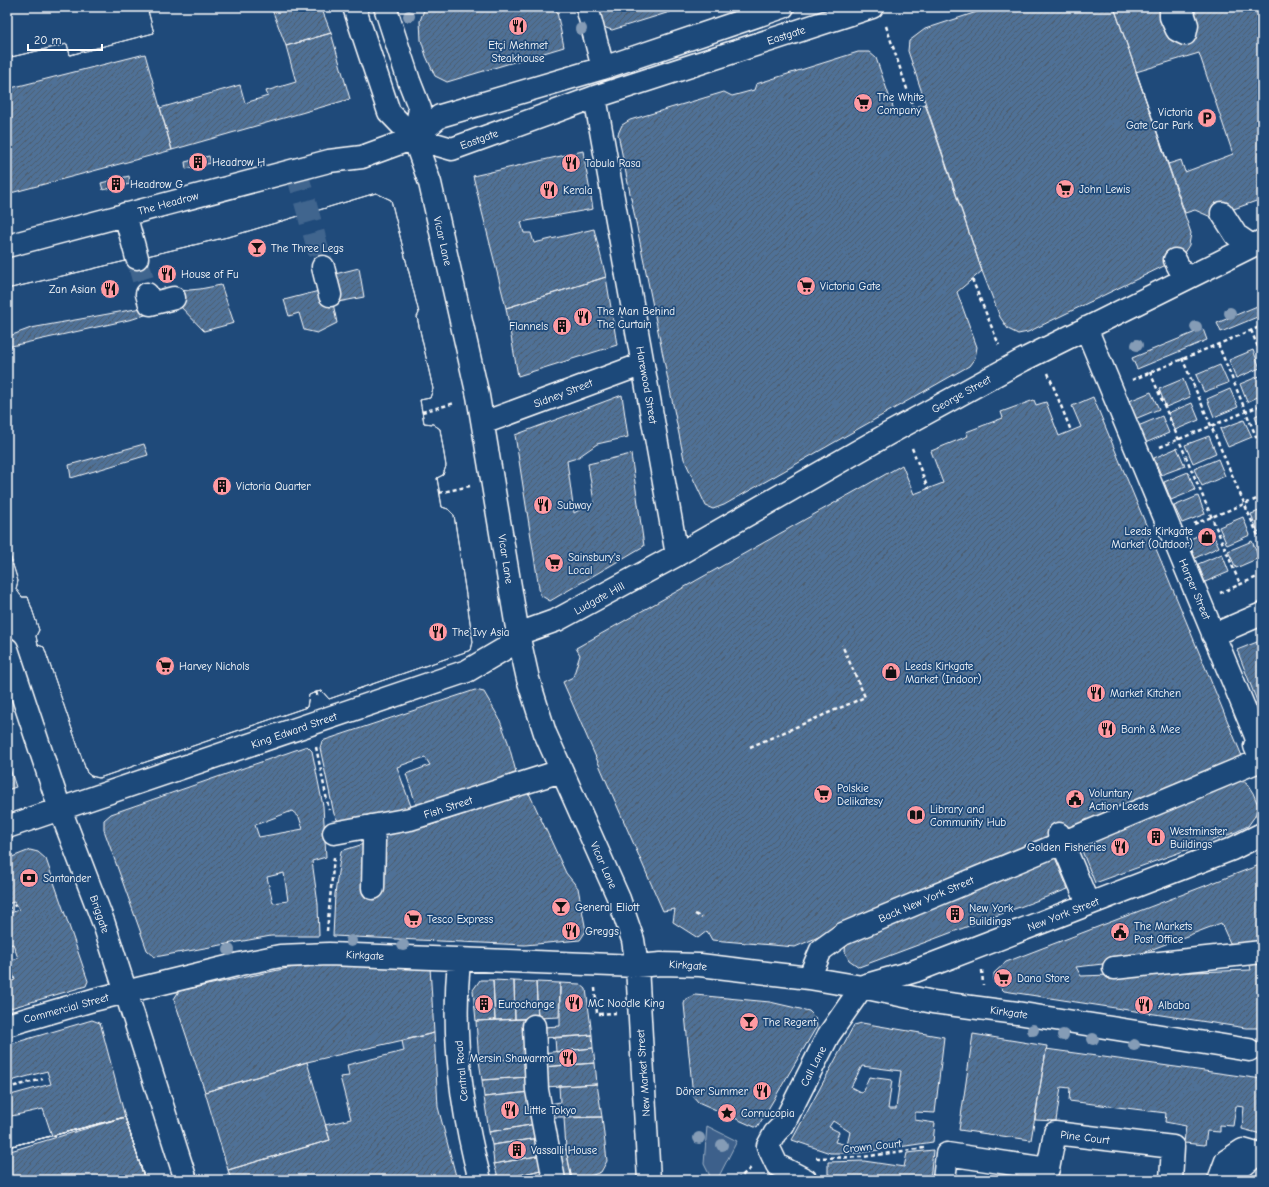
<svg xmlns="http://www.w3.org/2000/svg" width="1269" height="1187" viewBox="0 0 1269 1187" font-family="'Comic Neue',sans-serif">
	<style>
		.grass { fill: #3c618b; stroke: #9eb0c5 }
		.building { fill: url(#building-hatch); stroke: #fff; fill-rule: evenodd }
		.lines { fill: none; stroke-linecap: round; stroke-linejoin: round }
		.minor-tunnel { stroke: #41658e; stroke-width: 22; stroke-dasharray: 22 11; stroke-linecap: butt }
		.minor-casing { stroke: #fff; stroke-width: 25 }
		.path { stroke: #fff; stroke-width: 2.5; stroke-dasharray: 4 3; stroke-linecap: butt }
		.minor { stroke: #1f4a7a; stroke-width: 22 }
		.tree { fill: #859cb6 }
		.labels { text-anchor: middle; stroke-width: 3.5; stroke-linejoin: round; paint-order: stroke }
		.street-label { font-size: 11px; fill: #fff; stroke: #1f4a7a }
		.poi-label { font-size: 11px; fill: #fff; stroke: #1f4a7a; text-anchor: start }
	</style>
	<defs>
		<pattern id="building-hatch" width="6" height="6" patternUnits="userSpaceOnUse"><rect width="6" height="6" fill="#507197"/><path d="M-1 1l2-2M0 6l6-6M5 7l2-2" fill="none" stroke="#4e5b6a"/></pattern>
	</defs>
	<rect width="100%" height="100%" fill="#1f4a7a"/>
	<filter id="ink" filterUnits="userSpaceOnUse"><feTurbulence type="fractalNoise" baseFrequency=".025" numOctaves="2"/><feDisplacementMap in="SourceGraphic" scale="8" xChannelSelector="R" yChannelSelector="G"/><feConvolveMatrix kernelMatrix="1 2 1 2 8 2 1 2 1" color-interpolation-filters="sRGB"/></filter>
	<g filter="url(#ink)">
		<path class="grass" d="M707,1126L737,1141L717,1180H712L704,1164Z"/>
		<path class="building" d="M7,7H147L154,33L70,55L67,44L7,58Z
			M7,7H147L154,33L70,55L67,44L7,58Z
			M271,7H321L331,33L286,46Z
			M425,7H556L564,47L447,82L435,76L426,56L421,40L420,21Z
			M598,7H686L612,30L606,28L602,24Z
			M992,7H1114L1191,233L1189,245L1182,256L1170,263L1028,332L1018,334L1008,329L1000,317L982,271L908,51L909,41L925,29Z
			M1114,7H1255L1262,27V199L1211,217L1195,210L1185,213Z
			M331,33L350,99L172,150L160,108L240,85L245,103L268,96L266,91L296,82L286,46Z
			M858,52H869L876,58L895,113L925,104L982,271L957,292L977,347L975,358L969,366L724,505L713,509L706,506L684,459L618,134L622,125L630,120L724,92L732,96L754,90L756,84Z
			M1199,53L1233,154L1185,172L1181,160L1168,164L1136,72Z
			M145,54L172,150L7,194V89Z
			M583,151L593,209L521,222L524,233H531L534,243L594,229L606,277L506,308L473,176Z
			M209,156L211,163L186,169L185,162Z
			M129,176L130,184L103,190L101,183Z
			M376,193L391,200L419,313L417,317L433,389L430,398L420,400L424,423L433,424L440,429L446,466L443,475L437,478L442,507L448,509L454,515L473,642L471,650L329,699L322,691L316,692L309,695L307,707L99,778L91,776L87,773L44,647L38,645L36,636L39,630L28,597H22L16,589L18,581L7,546L9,534L7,530V347L133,319L178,304L204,331L234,323L221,285L200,289L137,295L141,308L31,328L7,337V289L232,236ZM359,268L364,297L333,303L337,323L317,333L304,330L299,313L289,316L284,300L319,291L335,274ZM144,444L148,455L71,478L69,465Z
			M376,193L391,200L419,313L417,317L433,389L430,398L420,400L424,423L433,424L440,429L446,466L443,475L437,478L442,507L448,509L454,515L473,642L471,650L329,699L322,691L316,692L309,695L307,707L99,778L91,776L87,773L44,647L38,645L36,636L39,630L28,597H22L16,589L18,581L7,546L9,534L7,530V289L232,236Z
			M606,277L617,345L518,376L506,308Z
			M1262,304V315L1221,332L1217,323Z
			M1203,329L1207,340L1137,369L1132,358Z
			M1253,350L1260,368L1236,378L1229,360Z
			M1220,365L1228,383L1204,392L1196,375Z
			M1262,375V395L1247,402L1240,384Z
			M1183,379L1190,397L1166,407L1159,389Z
			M1230,389L1238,407L1214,417L1207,399Z
			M1151,392L1159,409L1135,419L1127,402Z
			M622,395L628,437L597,444L577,458L567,461L574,513L594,502L588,464L631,454L644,546L550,601L540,595L515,435Z
			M1093,397L1242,756L795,947L712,940L707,931L698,938L673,922L675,909L663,911L563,682L573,677L580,655L576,648L902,465L914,494L943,483L931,451L968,436L966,432L1003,418L1001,412L1034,400L1036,405L1046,402L1059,436L1081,427L1072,406Z
			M1192,403L1199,420L1175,430L1168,413Z
			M1262,413V434L1255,416Z
			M1162,416L1169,433L1145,443L1138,426Z
			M1244,420L1252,437L1228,447L1220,429Z
			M1209,436L1216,453L1193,463L1185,445Z
			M1177,448L1185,466L1161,475L1154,458Z
			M1218,459L1225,476L1202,486L1194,469Z
			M1188,472L1195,490L1171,500L1164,482Z
			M1198,496L1205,514L1182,523L1174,506Z
			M1262,510V530L1258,532L1251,514Z
			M1243,517L1250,535L1227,545L1219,527Z
			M1211,530L1219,547L1195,558L1188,540Z
			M1252,541L1259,558L1236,568L1228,551Z
			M1222,554L1229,572L1205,582L1198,564Z
			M1262,640V714L1237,650Z
			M475,690L484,692L499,718L508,742L516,772L513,779L418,810L406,774L430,765L425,757L397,767L413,812L338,821L334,814L320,748L322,741Z
			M307,746L312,751L323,806L326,857L312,861L318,904L319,936H271L155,957L147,950L104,830V820L111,814ZM292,811L299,817L303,829L259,837L255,825ZM284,873L288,901L273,903L267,877Z
			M10,769L16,787L7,790V770Z
			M1235,781L1246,782L1253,793L1258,805L1255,816L1248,826L1236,832L1095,883L1078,841Z
			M528,791L566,873L578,888L586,931L580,940L525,945L333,936L335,894L341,851L367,843L382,832L424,821L425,827L486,807L492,803Z
			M30,850L38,852L46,859L88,981L86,986L7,1009V982L15,980L9,962L18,958L13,944L7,945V914L19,910L14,902L7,904V859Z
			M1054,855L1068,889L859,967L849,960L845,952L846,939Z
			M1262,864V947L1257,948L1230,943L1221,923L1137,955L1139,960L1076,967L1081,976L1251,970L1249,961L1262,960V1028H1246L1004,991L994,981V973L1006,962Z
			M326,965L430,967L434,1033L307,1062L205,1092L174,999L179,991L288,968Z
			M480,980H493L495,1020L476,1021L473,990Z
			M493,980L514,981L515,1019L495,1020Z
			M514,981L536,982L538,1018L515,1019Z
			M536,982L560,983L559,1017L538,1018Z
			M560,983L580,984L586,989L592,1035L543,1038V1027L560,1026Z
			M695,995L770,1002L809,1011L815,1017L817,1026L757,1128L698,1102L693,1096L684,1004L685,1000Z
			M526,1019L527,1058L479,1061L476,1021Z
			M92,1020L100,1023L101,1026L125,1117L52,1136L43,1109L7,1117V1096L51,1084L47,1071L7,1082V1045Z
			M862,1023L944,1037L935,1113L915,1112V1120L935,1123L933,1142L858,1153H830L792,1140L854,1025ZM862,1066L901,1071L896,1109H888L892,1080L869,1077L862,1093L851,1087ZM833,1121L850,1132L847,1145L835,1142L839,1132L829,1127Z
			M434,1033L438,1107L457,1180H231L228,1170L330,1140L325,1125L351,1119L340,1077L349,1076L347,1065L404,1051L402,1041Z
			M973,1034L1047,1046L1031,1140L959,1130Z
			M592,1035L593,1048L556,1052L555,1038Z
			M593,1048L595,1063L542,1067L541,1053Z
			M1046,1049L1262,1079L1261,1134L1242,1129L1244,1107L1236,1106L1233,1126L1220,1125V1132L1207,1131L1205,1145L1184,1143L1186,1126L1165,1122L1166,1113L1069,1101L1070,1088L1061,1087L1056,1121L1035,1120Z
			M527,1058L528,1077L482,1080L479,1061Z
			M307,1062L330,1140L228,1170L205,1092Z
			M595,1063L597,1084L544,1087L542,1067Z
			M528,1077L530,1092L484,1097L482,1080Z
			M597,1084L602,1117H550V1104L560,1102L559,1086Z
			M530,1092L536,1124L489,1132L484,1097Z
			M125,1117L145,1180H7V1130L12,1146Z
			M125,1117L145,1180H7V1130L12,1146Z
			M125,1117L145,1180H7V1130L12,1146Z
			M125,1117L145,1180H7V1152Z
			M125,1117L145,1180H7V1130L12,1146Z
			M602,1117L607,1161L601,1172L580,1180H572L566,1149L564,1118Z
			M536,1124L539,1138L492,1145L489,1132Z
			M539,1138L542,1155L494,1164L492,1145Z
			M566,1149L572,1180H559L555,1151Z
			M933,1150L930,1180H840L828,1174V1162L864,1161L904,1167L907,1153Z
			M542,1155L545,1169L499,1180L494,1164Z
			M545,1169L547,1180H499Z"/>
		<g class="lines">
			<path class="minor-tunnel" d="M296,169L323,267
				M137,258L147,294"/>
			<g class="minor-casing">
				<path id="minor" d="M354,7L389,112L414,138L430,183L478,396L518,634L528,679L545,733L619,899L633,940L637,966L649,1180
					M385,7L409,81L420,109L414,138
					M587,7L603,68
					M1171,7V17L1177,30L1185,34L1187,25L1181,7
					M595,97L677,555
					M404,139L414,138L452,149L595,97L872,7
					M1222,213L1236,235L1252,246
					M125,214L137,258
					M7,246L329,161L362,157L414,138L440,116L603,68L783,7
					M1175,260L1185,279
					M323,267L330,295
					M147,294L150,304L174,298
					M1086,328L1255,734L1257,740L1255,746L1262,762
					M483,423L643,364
					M1213,635L1262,614
					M7,649L60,809L104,924L186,1180
					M372,826L374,841L373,888
					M7,827L467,671L506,648L518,634L557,620L677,555L888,434L1023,360L1262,241
					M334,833L410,819L561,771
					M1059,834L1088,904
					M459,960C452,1034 461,1109 480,1180
					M1114,968L1262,952
					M809,978L821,950L843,934L1261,760
					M863,986L915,971L1232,849L1262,834
					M7,1025L93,1000L240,964L280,956L329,954L637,966L661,964L700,965L809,978L862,987L933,1002L1017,1013L1249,1050
					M534,1026L537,1090L554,1180
					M806,1180L777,1165L768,1146L775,1133L783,1125L828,1036L862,987
					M944,1180L947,1154L1048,1169L1055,1133L1173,1147L1171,1180
					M1219,1180L1226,1161L1243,1150L1257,1154L1226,1180"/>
			</g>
			<path class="path" d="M886,26L913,107
				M972,279L999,345
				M1251,330L1262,357
				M1218,344L1262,451
				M1182,358L1262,545
				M1150,372L1240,584
				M1048,373L1071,431
				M1132,380L1262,326
				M422,412L455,403
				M1160,447L1262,405
				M912,448L928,489
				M439,493L470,486
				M1194,524L1262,497
				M1220,593L1262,575
				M316,692L318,698
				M316,747L329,810
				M750,747L865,697L842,645
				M7,909L16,905
				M695,914L702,918
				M327,931L334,857
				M982,970L983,985
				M595,988L597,1014L616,1013
				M7,1088L43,1079
				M816,1158L863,1157L924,1148
				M737,1180L752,1167"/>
			<use href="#minor" class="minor"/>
		</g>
		<g class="tree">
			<circle cx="409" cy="16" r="6"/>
			<circle cx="581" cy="29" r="6"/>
			<circle cx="1230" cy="313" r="6"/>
			<circle cx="1196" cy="327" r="6"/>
			<circle cx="1137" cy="345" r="6"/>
			<circle cx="351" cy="941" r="6"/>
			<circle cx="403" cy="945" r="6"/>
			<circle cx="229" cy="950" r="6"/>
			<circle cx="1033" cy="1030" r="6"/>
			<circle cx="1063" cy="1035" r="6"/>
			<circle cx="1093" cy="1039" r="6"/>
			<circle cx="1134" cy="1045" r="6"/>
			<circle cx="699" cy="1138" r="6"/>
			<circle cx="722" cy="1145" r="6"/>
		</g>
	</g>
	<defs>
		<g id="restaurant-disc" transform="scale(1)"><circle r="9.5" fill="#ff9aa2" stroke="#1f4a7a"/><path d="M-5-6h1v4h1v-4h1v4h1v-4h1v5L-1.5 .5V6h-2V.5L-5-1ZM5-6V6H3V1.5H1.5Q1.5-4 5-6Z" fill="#111"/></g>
		<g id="supermarket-disc" transform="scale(1)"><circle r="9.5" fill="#ff9aa2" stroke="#1f4a7a"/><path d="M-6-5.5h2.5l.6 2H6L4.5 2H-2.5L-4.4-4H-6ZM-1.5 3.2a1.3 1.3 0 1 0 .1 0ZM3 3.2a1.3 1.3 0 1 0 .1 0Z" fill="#111"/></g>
		<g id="parking-disc" transform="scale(1)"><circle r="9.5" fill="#ff9aa2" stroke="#1f4a7a"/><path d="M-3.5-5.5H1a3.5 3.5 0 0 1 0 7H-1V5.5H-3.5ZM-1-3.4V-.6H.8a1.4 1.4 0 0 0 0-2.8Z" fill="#111"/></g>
		<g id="building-disc" transform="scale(1)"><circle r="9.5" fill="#ff9aa2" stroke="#1f4a7a"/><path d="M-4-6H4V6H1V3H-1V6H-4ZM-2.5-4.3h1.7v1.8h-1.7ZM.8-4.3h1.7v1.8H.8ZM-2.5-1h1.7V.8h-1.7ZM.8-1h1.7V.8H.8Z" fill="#111"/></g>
		<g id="bar-disc" transform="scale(1)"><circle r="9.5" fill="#ff9aa2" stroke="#1f4a7a"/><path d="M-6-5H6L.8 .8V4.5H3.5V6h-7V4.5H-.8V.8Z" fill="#111"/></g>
		<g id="shop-disc" transform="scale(1)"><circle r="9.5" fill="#ff9aa2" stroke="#1f4a7a"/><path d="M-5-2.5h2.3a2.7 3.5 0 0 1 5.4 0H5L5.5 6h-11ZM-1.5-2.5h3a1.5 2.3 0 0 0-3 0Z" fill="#111"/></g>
		<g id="civic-disc" transform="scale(1)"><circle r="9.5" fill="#ff9aa2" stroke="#1f4a7a"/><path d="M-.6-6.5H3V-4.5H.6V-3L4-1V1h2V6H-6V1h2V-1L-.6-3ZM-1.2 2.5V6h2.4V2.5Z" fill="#111"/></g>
		<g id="library-disc" transform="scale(1)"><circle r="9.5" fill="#ff9aa2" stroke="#1f4a7a"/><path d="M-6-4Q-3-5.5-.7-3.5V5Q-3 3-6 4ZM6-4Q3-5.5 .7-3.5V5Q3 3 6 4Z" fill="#111"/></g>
		<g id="bank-disc" transform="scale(1)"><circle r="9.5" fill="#ff9aa2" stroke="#1f4a7a"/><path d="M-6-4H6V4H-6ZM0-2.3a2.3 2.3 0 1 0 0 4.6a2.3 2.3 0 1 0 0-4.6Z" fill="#111"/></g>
		<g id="sight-disc" transform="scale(1)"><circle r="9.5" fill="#ff9aa2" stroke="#1f4a7a"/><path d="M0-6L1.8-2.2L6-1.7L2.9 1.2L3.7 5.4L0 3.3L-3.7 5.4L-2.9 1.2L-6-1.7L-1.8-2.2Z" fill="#111"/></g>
	</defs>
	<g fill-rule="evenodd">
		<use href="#restaurant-disc" x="518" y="26"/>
		<use href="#supermarket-disc" x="863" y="103"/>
		<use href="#parking-disc" x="1207" y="118"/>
		<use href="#building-disc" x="198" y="162"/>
		<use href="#restaurant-disc" x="571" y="163"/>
		<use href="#building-disc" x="116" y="184"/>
		<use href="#supermarket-disc" x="1065" y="189"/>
		<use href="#restaurant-disc" x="549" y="190"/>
		<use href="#bar-disc" x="257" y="248"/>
		<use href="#restaurant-disc" x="167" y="274"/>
		<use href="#supermarket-disc" x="806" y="286"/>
		<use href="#restaurant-disc" x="110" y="289"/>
		<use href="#restaurant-disc" x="583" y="317"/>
		<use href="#building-disc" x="562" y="326"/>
		<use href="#building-disc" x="222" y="486"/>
		<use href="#restaurant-disc" x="543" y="505"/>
		<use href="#shop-disc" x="1207" y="537"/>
		<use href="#supermarket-disc" x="554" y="563"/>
		<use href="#restaurant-disc" x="438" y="632"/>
		<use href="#supermarket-disc" x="165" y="666"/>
		<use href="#shop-disc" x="891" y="672"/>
		<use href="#restaurant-disc" x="1096" y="693"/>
		<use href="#restaurant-disc" x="1107" y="729"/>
		<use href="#supermarket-disc" x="823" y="794"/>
		<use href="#civic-disc" x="1075" y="799"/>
		<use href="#library-disc" x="916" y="815"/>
		<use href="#building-disc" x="1156" y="837"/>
		<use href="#restaurant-disc" x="1120" y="847"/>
		<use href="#bank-disc" x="29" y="878"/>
		<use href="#bar-disc" x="561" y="907"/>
		<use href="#building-disc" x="955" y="914"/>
		<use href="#supermarket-disc" x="413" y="919"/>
		<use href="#restaurant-disc" x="571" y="931"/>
		<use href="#civic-disc" x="1120" y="932"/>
		<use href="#supermarket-disc" x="1003" y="978"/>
		<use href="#restaurant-disc" x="574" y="1003"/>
		<use href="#building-disc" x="484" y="1004"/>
		<use href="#restaurant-disc" x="1144" y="1005"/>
		<use href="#bar-disc" x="749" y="1022"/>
		<use href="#restaurant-disc" x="568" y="1058"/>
		<use href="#restaurant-disc" x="762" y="1091"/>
		<use href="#restaurant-disc" x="510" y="1110"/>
		<use href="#sight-disc" x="727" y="1113"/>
		<use href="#building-disc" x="517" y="1150"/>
	</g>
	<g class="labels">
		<g class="street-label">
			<text transform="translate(786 35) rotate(-18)" y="4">Eastgate</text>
			<text transform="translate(479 139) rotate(-20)" y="4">Eastgate</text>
			<text transform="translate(168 203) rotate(-15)" y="4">The Headrow</text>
			<text transform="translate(443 241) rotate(77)" y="4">Vicar Lane</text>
			<text transform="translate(647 385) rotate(80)" y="4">Harewood Street</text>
			<text transform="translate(563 393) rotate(-21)" y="4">Sidney Street</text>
			<text transform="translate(961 394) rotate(-29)" y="4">George Street</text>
			<text transform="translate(506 559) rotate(81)" y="4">Vicar Lane</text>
			<text transform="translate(1195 589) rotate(67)" y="4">Harper Street</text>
			<text transform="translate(599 598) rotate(-29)" y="4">Ludgate Hill</text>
			<text transform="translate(294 730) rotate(-19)" y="4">King Edward Street</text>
			<text transform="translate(448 807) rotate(-18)" y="4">Fish Street</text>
			<text transform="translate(604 865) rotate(66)" y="4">Vicar Lane</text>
			<text transform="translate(926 899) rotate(-23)" y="4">Back New York Street</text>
			<text transform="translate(100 914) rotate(71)" y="4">Briggate</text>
			<text transform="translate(1063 914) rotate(-21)" y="4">New York Street</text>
			<text transform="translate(365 955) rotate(3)" y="4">Kirkgate</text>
			<text transform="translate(688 965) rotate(4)" y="4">Kirkgate</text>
			<text transform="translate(66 1008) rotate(-15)" y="4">Commercial Street</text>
			<text transform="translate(1009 1012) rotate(8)" y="4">Kirkgate</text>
			<text transform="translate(813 1066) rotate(-63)" y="4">Call Lane</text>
			<text transform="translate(461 1071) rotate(-95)" y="4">Central Road</text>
			<text transform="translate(643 1073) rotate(-94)" y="4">New Market Street</text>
			<text transform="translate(1085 1137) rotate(7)" y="4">Pine Court</text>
			<text transform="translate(872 1146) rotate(-6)" y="4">Crown Court</text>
		</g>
		<g class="poi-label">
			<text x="518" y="49" text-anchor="middle">Etçi Mehmet<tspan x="518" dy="13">Steakhouse</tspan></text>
			<text x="877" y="101">The White<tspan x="877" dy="13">Company</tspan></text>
			<text x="1193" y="116" text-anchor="end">Victoria<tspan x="1193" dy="13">Gate Car Park</tspan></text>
			<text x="212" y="166">Headrow H</text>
			<text x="585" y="167">Tabula Rasa</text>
			<text x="130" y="188">Headrow G</text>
			<text x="1079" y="193">John Lewis</text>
			<text x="563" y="194">Kerala</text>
			<text x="271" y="252">The Three Legs</text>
			<text x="181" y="278">House of Fu</text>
			<text x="820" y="290">Victoria Gate</text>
			<text x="96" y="293" text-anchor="end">Zan Asian</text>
			<text x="597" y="315">The Man Behind<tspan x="597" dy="13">The Curtain</tspan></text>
			<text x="548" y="330" text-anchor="end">Flannels</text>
			<text x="236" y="490">Victoria Quarter</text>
			<text x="557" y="509">Subway</text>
			<text x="1193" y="535" text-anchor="end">Leeds Kirkgate<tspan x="1193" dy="13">Market (Outdoor)</tspan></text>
			<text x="568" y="561">Sainsbury's<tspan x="568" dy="13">Local</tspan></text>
			<text x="452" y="636">The Ivy Asia</text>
			<text x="179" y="670">Harvey Nichols</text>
			<text x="905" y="670">Leeds Kirkgate<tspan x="905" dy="13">Market (Indoor)</tspan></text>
			<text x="1110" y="697">Market Kitchen</text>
			<text x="1121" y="733">Banh &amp; Mee</text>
			<text x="837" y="792">Polskie<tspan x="837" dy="13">Delikatesy</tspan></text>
			<text x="1089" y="797">Voluntary<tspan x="1089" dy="13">Action Leeds</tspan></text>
			<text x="930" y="813">Library and<tspan x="930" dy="13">Community Hub</tspan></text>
			<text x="1170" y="835">Westminster<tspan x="1170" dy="13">Buildings</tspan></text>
			<text x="1106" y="851" text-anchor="end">Golden Fisheries</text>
			<text x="43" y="882">Santander</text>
			<text x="575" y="911">General Eliott</text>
			<text x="969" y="912">New York<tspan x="969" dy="13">Buildings</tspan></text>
			<text x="427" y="923">Tesco Express</text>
			<text x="1134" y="930">The Markets<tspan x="1134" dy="13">Post Office</tspan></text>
			<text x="585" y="935">Greggs</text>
			<text x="1017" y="982">Dana Store</text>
			<text x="588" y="1007">MC Noodle King</text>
			<text x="498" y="1008">Eurochange</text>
			<text x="1158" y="1009">Albaba</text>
			<text x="763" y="1026">The Regent</text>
			<text x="554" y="1062" text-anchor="end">Mersin Shawarma</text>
			<text x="748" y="1095" text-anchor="end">Döner Summer</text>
			<text x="524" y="1114">Little Tokyo</text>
			<text x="741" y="1117">Cornucopia</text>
			<text x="531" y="1154">Vassalli House</text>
		</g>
	</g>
	<rect width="1269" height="1187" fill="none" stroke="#1f4a7a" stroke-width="24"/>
	<rect x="12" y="12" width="1245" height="1163" fill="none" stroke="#fff" stroke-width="1.5" filter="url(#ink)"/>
	<path d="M28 44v6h74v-6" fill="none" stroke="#ffffff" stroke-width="2"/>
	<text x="34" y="44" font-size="12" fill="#ffffff" stroke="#1f4a7a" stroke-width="3" paint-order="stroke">20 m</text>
</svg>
